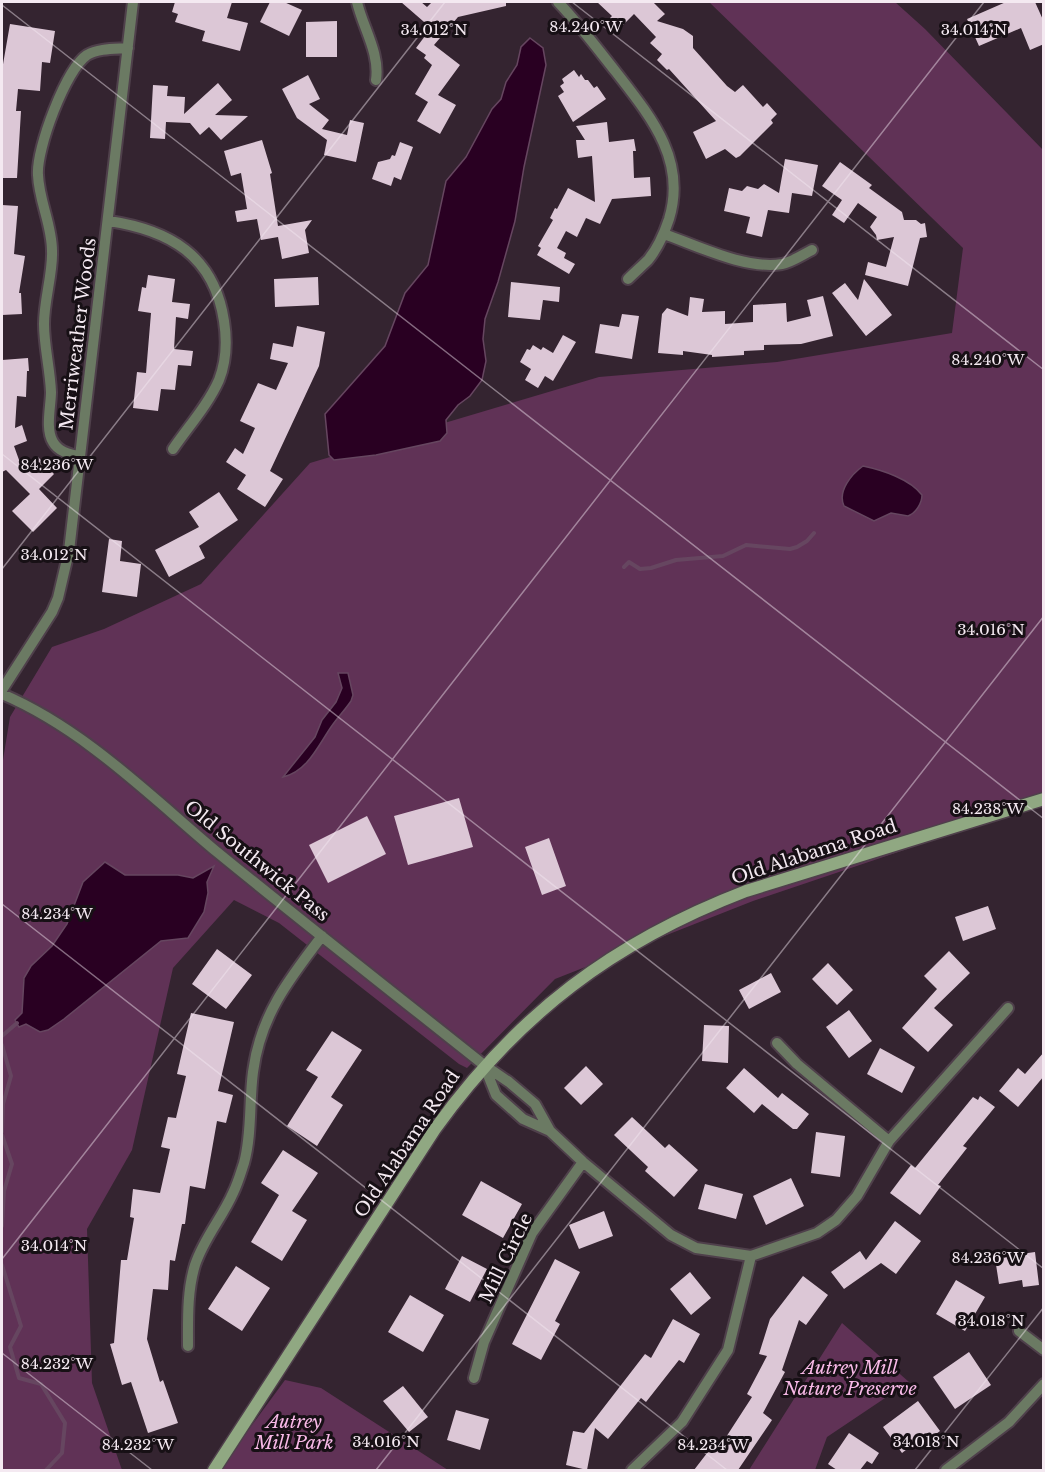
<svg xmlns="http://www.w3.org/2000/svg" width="1045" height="1472" viewBox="0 0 1045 1472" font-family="'Libre Baskerville',serif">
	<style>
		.green { fill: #603256 }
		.water { fill: #290022; stroke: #664660; stroke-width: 1.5 }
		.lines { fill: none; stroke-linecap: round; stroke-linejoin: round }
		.stream { stroke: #664660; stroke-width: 4 }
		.building { fill: #dcc7d6 }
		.street-casing { stroke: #4f404b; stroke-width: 14 }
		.secondary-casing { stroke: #4f404b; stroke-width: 15 }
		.street { stroke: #6b7a63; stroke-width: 10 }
		.secondary { stroke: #90a882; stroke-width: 12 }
		.ticks { fill: none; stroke: #f4e9f1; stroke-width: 1.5; stroke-opacity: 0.45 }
		.labels { text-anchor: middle; stroke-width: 6; stroke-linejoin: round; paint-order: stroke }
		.street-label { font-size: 18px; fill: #f4e9f1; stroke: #171015 }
		.park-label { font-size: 18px; font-style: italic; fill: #f8b9e7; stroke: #171015 }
		.ticks-label { font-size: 15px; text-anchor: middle; fill: #f4e9f1; stroke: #171015; stroke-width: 6; stroke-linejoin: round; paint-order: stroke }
	</style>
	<rect width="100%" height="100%" fill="#342430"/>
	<path class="green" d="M709,2H895L925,29L1043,150V803L753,901L555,979L467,1068L459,1064L279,923L234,900L173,968L132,1150L87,1229L92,1383L122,1470H2V766L10,717L52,647L104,629L201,584L310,463L599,377L777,362L952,333L963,248Z
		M842,1323L909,1382L827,1437L815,1470H749Z
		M285,1380L321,1388L448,1470H219Z"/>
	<path class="water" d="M530,38L543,48L546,65L524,167L515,221L498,282L485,319L483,339L486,361L482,380L470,396L458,405L446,420L447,433L440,441L376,455L334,460L329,455L325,414L385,346L405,293L428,265L446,181L466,157L492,109L501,99L506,82L517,65L521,47Z
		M863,466C882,470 910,479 922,495C922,503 916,513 908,516L891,513L874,521L844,506C837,491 852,474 863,466Z
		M338,673H348L353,695L351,701C345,710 337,718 331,727C318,746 307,772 283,777L315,737L322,720L336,702L342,688Z
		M105,862L125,875H178L193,878L214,866L207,882L208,893L204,912L188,938L161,941L64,1019L48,1030L40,1032L26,1024L19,1027L15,1020L22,1013L24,978L31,966L52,946L67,924L83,882Z"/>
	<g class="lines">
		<path class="stream" d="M624,567L629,562L640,569L651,568L676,560L723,556L746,545L790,549L797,547L807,541L814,533
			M2,1036L17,1023
			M2,1045L11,1076L3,1104L2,1132
			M2,1135L12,1164L4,1191L2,1226
			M2,1265L21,1326L10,1347L19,1378L41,1384L65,1423L62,1453L46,1470"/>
	</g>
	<path class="building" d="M175,2H232L227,18L248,23L240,51L202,41L205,31L175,22L178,14L172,12Z
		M270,2H284L302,10L289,36L260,22Z
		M401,2H421L427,7L432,2H506V6L458,17L434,45L460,65L438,95L456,105L440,134L417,121L428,102L415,94L432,65L424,58L426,55L416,48L431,28Z
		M597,2H653L665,14L657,21L683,29L693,36V48L727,86L735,92L743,85L763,107L767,103L777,114L771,120L773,123L740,156L736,158L725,149L706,159L693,132L716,121L669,69L667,70L657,60L662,54L650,43L656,37L634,14L619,29L609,19L612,16Z
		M1006,2H1035L1044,22V44L1030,50L1021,28L979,46L967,19Z
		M337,21V57H306V22Z
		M10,24L55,31L50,63L42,62L40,91L18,89L16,111H21L17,178H2V70Z
		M574,70L579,77L581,74L585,80H588L594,88L597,86L606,99L573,122L558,96L564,92L560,86L564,83L562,79Z
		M308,75L320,99L309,104L329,120L322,129L347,135L350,120L364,123L356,162L324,155L327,140L297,118L282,89Z
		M218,83L232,100L215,115L248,116L221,140L209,127L200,135L190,123L166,122L165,139L150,138L153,85L168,86L167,96L185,97L184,114Z
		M607,122L609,142L634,139L636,151H633L634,178L650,177L651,196L612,199L600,224L586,218L577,237L566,231L557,248L566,253L564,258L575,264L569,274L537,255L541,248L538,246L553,220L550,218L555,208L557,209L568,188L595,202L592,156L578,158L576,140H585L576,126Z
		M262,140L272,173L270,174L278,226L312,220L305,230L309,253L282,259L278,237L261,240L257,219L237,222L235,211L247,209L241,173L231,176L224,151Z
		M400,142L413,147L401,180L394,177L391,186L372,179L378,162L390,159L392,155L395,156Z
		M785,159L818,165L812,196L792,193L789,213L768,210L762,237L746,233L750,217L724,211L729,188L742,191L747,186L758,189L764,184L779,193Z
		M840,162L872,185L869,188L902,212L904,220H916L921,224L925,223L927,237L920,238L908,286L865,275L868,262L886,267L894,237L877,240L876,235L870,227L877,217L858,203L844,223L832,215L842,200L822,186Z
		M2,205L18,206L14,254L25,256L19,293H21L22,314L2,315Z
		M148,275L175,279L172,302L190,304L188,319L176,317L174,349L193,351L191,366L178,365L175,390L161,389L158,411L133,408L137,372L146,373L151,313L138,311L142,287L146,288Z
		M318,277L319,305L275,307L274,279Z
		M864,279L892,315L866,336L832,293L845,283L858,300Z
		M511,282L560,287L559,302L543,300L540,320L508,317Z
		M823,296L833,336L801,344L764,345V350L744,351V355L712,357V355L683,351V355L658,353L662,314L667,308L688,316L690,297L704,299L702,312L725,311V324L753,322V305L786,303L787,322L811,316L807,300Z
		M622,314L639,316L632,359L595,353L600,324L619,327Z
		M297,326L325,332L319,366L270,471L283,479L265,507L237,489L246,475L226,462L235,448L243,454L255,428L240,421L258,383L276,390L288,363L270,359L273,343L293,347Z
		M563,335L576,342L553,381L545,376L538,388L525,380L531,369L520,362L527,349L530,350L533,345L541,350L543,347L553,353Z
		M28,358L29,371H27L26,397L17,396L15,428L22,425L27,441L14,446L23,471L38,457L54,474L39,489L57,508L33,532L12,511L30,494L6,470L2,472V360Z
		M219,492L238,520L199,546L205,558L169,577L155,550L199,527L189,512Z
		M109,539L122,541L120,561L141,564L137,597L102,592Z
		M459,798L473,847L408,865L394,816Z
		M367,816L386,854L328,883L309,845Z
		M549,838L566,886L542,895L525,847Z
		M988,906L996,929L963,941L955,917Z
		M217,949L252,975L226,1009L192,984Z
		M949,951L970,973L934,1008L953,1025L928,1052L902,1028L937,989L924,976Z
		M828,963L853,990L837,1005L812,979Z
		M771,973L781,992L749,1009L739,990Z
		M849,1010L872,1041L849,1058L826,1027Z
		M191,1013L234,1022L218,1091L233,1095L226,1123L217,1121L205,1189L190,1186L185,1224H182L175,1261L170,1260L168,1290L153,1289L147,1339L160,1382L163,1380L178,1423L148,1433L131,1382L122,1385L110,1344L114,1343L121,1260H127L134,1218L130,1217L133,1189L160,1193L170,1149L161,1147L168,1117L176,1118L186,1076L177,1074Z
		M704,1025L729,1026L728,1063L702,1061Z
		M332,1031L362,1050L331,1097L343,1105L317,1146L287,1126L318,1077L306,1070Z
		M880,1048L915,1067L902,1093L867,1074Z
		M1044,1052V1076L1018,1107L999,1091L1018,1068L1025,1074Z
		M586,1066L603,1084L581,1105L564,1088Z
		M744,1068L778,1098L782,1093L809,1114L797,1129H793L762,1104L754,1113L726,1088Z
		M980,1096L995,1107L963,1146L967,1148L938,1185L941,1186L920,1215L890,1193L911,1165L915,1168L973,1097L978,1100Z
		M632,1117L665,1148L669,1144L698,1170L674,1197L645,1171L648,1167L614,1135Z
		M816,1132L845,1136L840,1177L811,1173Z
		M283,1150L318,1173L292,1211L307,1220L282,1261L251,1242L279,1195L261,1183Z
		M791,1178L804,1206L766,1225L753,1196Z
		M481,1181L522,1204L503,1238L462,1215Z
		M705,1184L743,1194L736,1219L698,1209Z
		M604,1211L613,1236L579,1249L569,1225Z
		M895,1221L921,1241L896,1274L881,1263L844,1289L831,1272L860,1251L866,1260Z
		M1035,1252L1039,1285L1023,1287L1022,1280L999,1284L995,1258Z
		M462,1256L487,1269L470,1302L445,1289Z
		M555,1259L580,1272L555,1321L560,1324L541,1360L512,1344Z
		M236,1266L270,1288L242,1331L208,1309Z
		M690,1272L711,1298L691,1315L670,1289Z
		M803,1276L828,1295L806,1325L799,1320L782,1370L785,1372L763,1413L772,1420L738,1470H694L714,1444L719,1448L752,1397L747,1394L767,1356L759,1354L770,1319Z
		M956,1280L985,1297L965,1331L936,1314Z
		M410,1295L444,1315L423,1352L388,1332Z
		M673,1319L700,1334L684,1363L679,1360L646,1402L641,1398L608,1439L595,1428L587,1470L566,1465L573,1431L584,1433L645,1354L651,1358Z
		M969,1352L991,1385L955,1409L933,1377Z
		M403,1386L428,1417L409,1432L383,1401Z
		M918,1401L940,1431L928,1440L925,1435L902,1453L883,1427Z
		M456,1410L489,1419L480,1450L447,1440Z
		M849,1433L879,1453L872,1464L867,1461L860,1470H837L828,1464Z"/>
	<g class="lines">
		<g class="street-casing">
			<path id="street" d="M357,2C363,28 380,53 376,80
				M558,2C579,24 597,48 616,72C651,117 687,160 669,219C664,234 658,248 648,260C642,266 635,272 628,279
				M109,221C169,230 214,255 224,321C227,340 226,362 219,380C208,405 188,427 173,449
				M664,234C698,246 746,270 782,264C792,262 802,255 812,250
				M80,456C70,455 58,451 53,442C45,429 51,406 51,392C50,369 44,346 44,324C44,300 53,273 52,251C52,225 39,201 38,175C36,149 66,69 87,55C99,48 115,49 128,48
				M2,690L52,612L58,598L69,551L133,2
				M2,694C84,729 149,795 217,852C305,924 395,994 484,1065L509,1082L535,1104L550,1131L583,1162L671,1235L696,1248L751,1256L817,1233L836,1220L857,1196L889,1141L1008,1008
				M777,1043L797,1064L889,1141
				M484,1065L496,1095L523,1119L550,1131
				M1019,1331L1044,1350
				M188,1346C188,1319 187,1291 195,1265C204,1238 222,1218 233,1193C238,1183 241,1172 244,1163C252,1134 249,1102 253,1072C260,1016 289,979 322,936
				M474,1378L484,1342L532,1233L583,1162
				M632,1470L682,1422L728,1350L751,1256
				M946,1470L1009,1422L1044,1384"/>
		</g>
		<g class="secondary-casing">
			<path id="secondary" d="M214,1470L435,1129C518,1014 613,942 746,891L1044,799"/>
		</g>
		<use href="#street" class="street"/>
		<use href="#secondary" class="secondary"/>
	</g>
	<path class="ticks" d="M572,2L1044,370M2,5L1044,819M2,454L1044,1269M2,569L445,2M2,904L727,1470M2,1259L984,2M2,1353L152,1470M376,1470L1044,616M915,1470L1044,1307"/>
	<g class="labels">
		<g class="street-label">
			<text transform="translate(78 334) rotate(-83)" y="6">Merriweather Woods</text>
			<text transform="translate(814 852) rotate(-18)" y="6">Old Alabama Road</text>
			<text transform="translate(257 861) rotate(39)" y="6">Old Southwick Pass</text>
			<text transform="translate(407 1144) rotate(-56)" y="6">Old Alabama Road</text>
			<text transform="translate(506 1258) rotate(-64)" y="6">Mill Circle</text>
		</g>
		<g class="park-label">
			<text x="850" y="1374">Autrey Mill<tspan x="850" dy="21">Nature Preserve</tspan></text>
			<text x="294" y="1428">Autrey<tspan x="294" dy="21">Mill Park</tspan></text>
		</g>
	</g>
	<g class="ticks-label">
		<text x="586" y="32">84.240°W</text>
		<text x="434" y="35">34.012°N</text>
		<text x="974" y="35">34.014°N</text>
		<text x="988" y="365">84.240°W</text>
		<text x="57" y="470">84.236°W</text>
		<text x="54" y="560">34.012°N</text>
		<text x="991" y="635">34.016°N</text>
		<text x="988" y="814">84.238°W</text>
		<text x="57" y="919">84.234°W</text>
		<text x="54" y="1251">34.014°N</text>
		<text x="988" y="1263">84.236°W</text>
		<text x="991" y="1326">34.018°N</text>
		<text x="57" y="1369">84.232°W</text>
		<text x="386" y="1447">34.016°N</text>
		<text x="926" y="1447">34.018°N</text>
		<text x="138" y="1450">84.232°W</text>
		<text x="713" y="1450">84.234°W</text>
	</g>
	<rect width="1045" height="1472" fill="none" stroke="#f4e9f1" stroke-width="6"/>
</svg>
